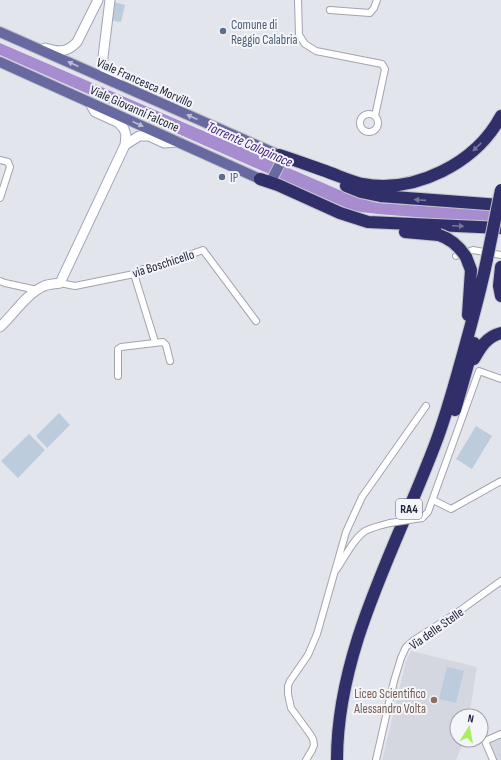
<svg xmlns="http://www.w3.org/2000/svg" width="501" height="760" viewBox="0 0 501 760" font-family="'Sofia Sans Condensed',sans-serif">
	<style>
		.built { fill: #d4d6e0 }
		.green { fill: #bcccdd }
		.water { fill: #a78cd0 }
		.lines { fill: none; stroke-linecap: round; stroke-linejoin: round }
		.street-casing { stroke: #a2a3b0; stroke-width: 8 }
		.secondary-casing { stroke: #a1a4b8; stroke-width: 11 }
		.primary-casing { stroke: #c1c2c9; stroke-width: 12 }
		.highway-casing { stroke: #c1c2c9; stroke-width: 14 }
		.street { stroke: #fff; stroke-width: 6 }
		.secondary { stroke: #fff; stroke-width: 9 }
		.primary { stroke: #6869a1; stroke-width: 10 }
		.highway { stroke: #312f69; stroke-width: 12 }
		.street-bridge-casing { stroke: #a2a3b0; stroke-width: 8; stroke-linecap: butt }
		.highway-bridge-casing { stroke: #c1c2c9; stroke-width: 14; stroke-linecap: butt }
		.street-bridge { stroke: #fff; stroke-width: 6 }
		.highway-bridge { stroke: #312f69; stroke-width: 12 }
		.oneway { fill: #bbbdd6 }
		.oneway2 { fill: #75749b }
		.service-dot { fill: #5c6f8a; stroke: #f3f5f9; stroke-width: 1.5 }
		.education-dot { fill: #8d6e63; stroke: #f3f5f9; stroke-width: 1.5 }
		.labels { text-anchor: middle; stroke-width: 4; stroke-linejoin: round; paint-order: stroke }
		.shield { fill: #f3f5f9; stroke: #616375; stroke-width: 1 }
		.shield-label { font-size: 12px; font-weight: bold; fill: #23243d }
		.service-label { font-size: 13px; fill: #4e5e75; stroke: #f3f5f9; text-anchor: start }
		.street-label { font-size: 13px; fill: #23243d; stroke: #f3f5f9 }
		.education-label { font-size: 13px; fill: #785e54; stroke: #f3f5f9; text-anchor: end }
		.water-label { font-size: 14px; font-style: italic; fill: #421e78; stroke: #f3f5f9 }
	</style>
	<rect width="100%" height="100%" fill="#e3e5ec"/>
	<path class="built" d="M411,651L477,667L469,716H457V740H464L456,760H382L406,661Z
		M501,737V760H495L488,743Z"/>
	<path class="green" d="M114,2L125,5L121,22L114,21L112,18Z
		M59,413L70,425L47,448L36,436Z
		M476,426L492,436L472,469L456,459Z
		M29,434L45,450L18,478L1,461Z
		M447,667L464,671L456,703L439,699Z"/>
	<path class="water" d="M0,43L358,198L378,203L501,211V224L378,214L353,211L0,55Z"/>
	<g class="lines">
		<g class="street-casing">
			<path id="street" d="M298,0L299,35L305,44L316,51L382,64L385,69L375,116
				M330,10L370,13L374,8L377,0
				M360 123a9 9 0 1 1 18 0a9 9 0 1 1-18 0Z
				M0,160L8,162L10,167L0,198
				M456,256L473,250L501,255
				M134,274L155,342
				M0,281L5,283L37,290
				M60,283L75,286L134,274L143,269H150L203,250L256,321
				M118,376V349L121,347L163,342L166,345L170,361
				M433,500L451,509L501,481
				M422,518L428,512L479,371L501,379
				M336,570C345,558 352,540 365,531C373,527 382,525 390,523
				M306,760L312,750L314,745L313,739L310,734L291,708L288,694V686L290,681L308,655L317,634L346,532L362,497L426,406
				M376,760L394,681L401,658L406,647L414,640L458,612L501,581
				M493,760L485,741L501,734"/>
		</g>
		<g class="secondary-casing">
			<path id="secondary" d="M110,0L102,65L107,73L119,82
				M45,48C58,52 67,53 77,42L98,0
				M125,145L139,136H149L164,143L179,142
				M0,327C14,314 26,294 44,286C49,284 55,284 60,283L125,145L126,135L124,129L119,123L95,112L90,103"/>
		</g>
		<g class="primary-casing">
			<path id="primary" d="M0,32L279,155L282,160L272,179L269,181L260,179L0,62"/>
		</g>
		<g class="highway-casing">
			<path id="highway" d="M279,155C295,160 311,166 328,172C339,176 350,181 362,184C415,194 476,163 501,116
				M260,179L278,185L340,213L368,222L501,228
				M346,186L361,192L380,196L501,205
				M405,232L439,235
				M466,257L471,270L468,315
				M501,267L499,286L501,296
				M474,359C480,348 487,336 501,333
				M455,410L474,343
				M337,760C337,648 398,544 436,442C444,421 450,400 456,379C467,339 479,299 487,259"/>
		</g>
		<use href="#street" class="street"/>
		<use href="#secondary" class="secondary"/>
		<use href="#primary" class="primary"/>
		<use href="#highway" class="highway"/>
		<g class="street-bridge-casing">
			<path id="street-bridge" d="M390,523L422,518"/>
		</g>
		<g class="highway-bridge-casing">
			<path id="highway-bridge" d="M439,235C451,239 459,246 466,257
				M487,259L501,190"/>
		</g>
		<use href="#street-bridge" class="street-bridge"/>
		<use href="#highway-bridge" class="highway-bridge"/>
	</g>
	<defs><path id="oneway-solid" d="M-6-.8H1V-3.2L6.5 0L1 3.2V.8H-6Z"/></defs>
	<g class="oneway">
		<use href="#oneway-solid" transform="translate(73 64) rotate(-156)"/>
		<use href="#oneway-solid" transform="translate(192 117) rotate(-156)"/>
		<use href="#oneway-solid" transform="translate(138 124) rotate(24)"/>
	</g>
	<g class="oneway2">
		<use href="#oneway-solid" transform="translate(477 147) rotate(136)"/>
		<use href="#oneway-solid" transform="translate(420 200) rotate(-176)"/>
		<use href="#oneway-solid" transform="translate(458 226) rotate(2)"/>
	</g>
	<g class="service-dot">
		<circle cx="223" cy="31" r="4"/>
		<circle cx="222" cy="177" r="4"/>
	</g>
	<circle class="education-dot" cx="434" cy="700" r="4"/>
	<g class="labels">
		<rect class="shield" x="396" y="499" width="26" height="20" rx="3"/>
		<g class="shield-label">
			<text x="409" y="513">RA4</text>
		</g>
		<g class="service-label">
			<text x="231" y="29">Comune di<tspan x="231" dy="15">Reggio Calabria</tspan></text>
			<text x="230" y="182">IP</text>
		</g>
		<g class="street-label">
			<text transform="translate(145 82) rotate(24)" y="5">Viale Francesca Morvillo</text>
			<text transform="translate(135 108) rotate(24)" y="5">Viale Giovanni Falcone</text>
			<text transform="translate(163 263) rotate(-18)" y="5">via Boschicello</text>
			<text transform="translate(436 628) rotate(-35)" y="5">Via delle Stelle</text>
		</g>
		<g class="education-label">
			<text x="426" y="698">Liceo Scientifico<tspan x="426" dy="15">Alessandro Volta</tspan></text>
		</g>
		<g class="water-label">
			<text transform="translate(250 144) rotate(24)" y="5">Torrente Calopinace</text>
		</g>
	</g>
	<g transform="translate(469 728) rotate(11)"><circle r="19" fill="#f3f5f9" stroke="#a0a1ae"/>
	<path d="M0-3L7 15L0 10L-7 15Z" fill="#a9ee5e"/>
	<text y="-6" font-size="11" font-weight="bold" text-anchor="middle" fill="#23243d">N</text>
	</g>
</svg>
